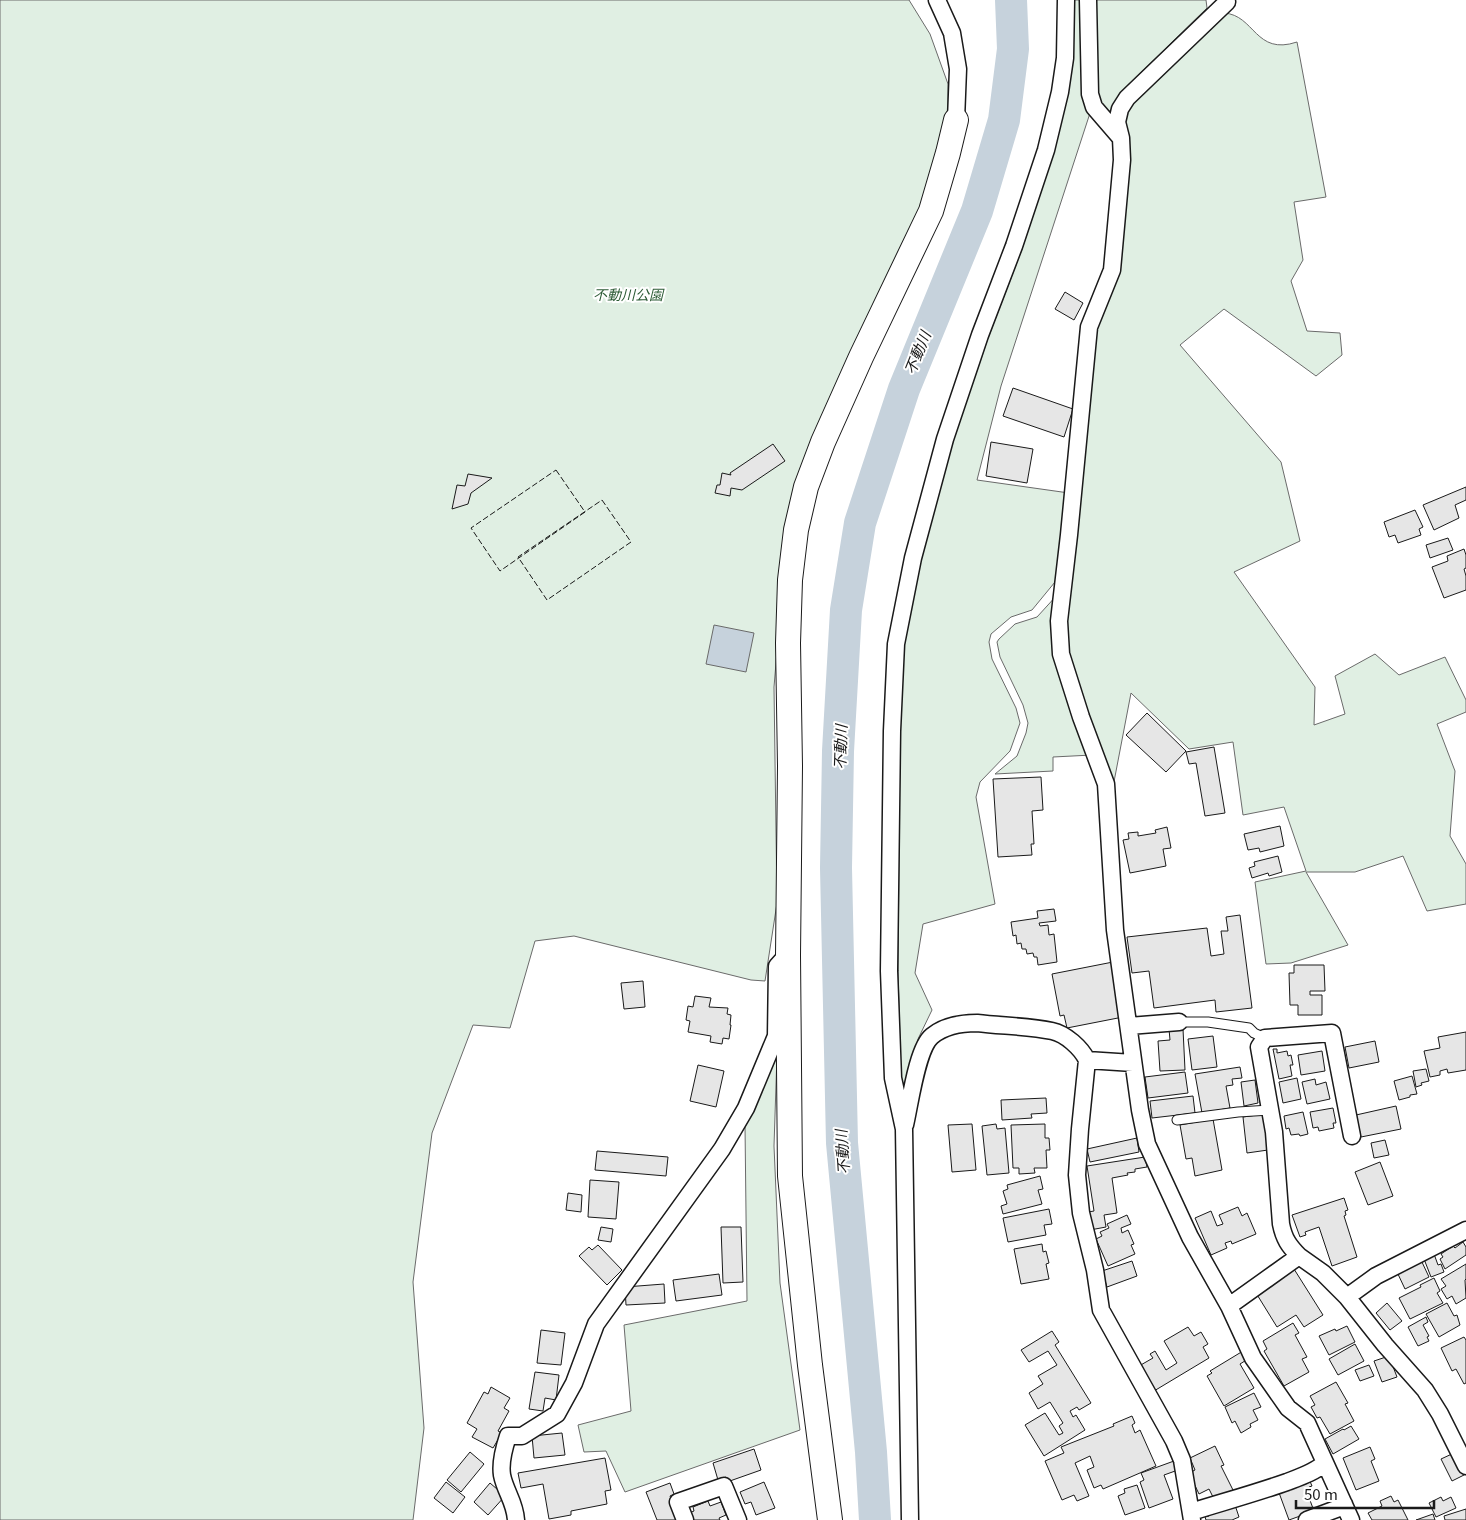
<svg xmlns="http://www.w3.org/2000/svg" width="1466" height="1520" viewBox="0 0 1466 1520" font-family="Georgia,'Noto Sans JP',serif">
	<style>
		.green { fill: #e0efe3; stroke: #6a6a6a }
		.water { fill: #c6d2dc; stroke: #6a6a6a }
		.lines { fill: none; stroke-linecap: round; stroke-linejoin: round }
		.river { stroke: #c6d2dc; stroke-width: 32 }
		.building { fill: #e6e6e6; stroke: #1a1a1a }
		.lane-casing { stroke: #1a1a1a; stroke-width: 11 }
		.street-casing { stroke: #1a1a1a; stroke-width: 19 }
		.secondary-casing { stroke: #1a1a1a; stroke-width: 26 }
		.lane { stroke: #fff; stroke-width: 9 }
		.street { stroke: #fff; stroke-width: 16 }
		.secondary { stroke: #fff; stroke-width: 24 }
		.fence { stroke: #1a1a1a; stroke-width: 1; stroke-dasharray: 6 2.5; stroke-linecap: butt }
		.labels { text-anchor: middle; stroke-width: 4; stroke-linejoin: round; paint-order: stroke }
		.park-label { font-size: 14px; font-style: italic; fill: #2b5a34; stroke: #fff }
		.water-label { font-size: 15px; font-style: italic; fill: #1a1a1a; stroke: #fff }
	</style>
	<rect width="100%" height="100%" fill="#fff"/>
	<path class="green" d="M0,0H909L930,34L948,84V108L935,173L787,530L774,687L777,903L765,981L751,980L574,936L535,941L510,1028L473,1025L432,1133L413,1282L424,1428L413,1520H0Z
		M1074,0H1084L1091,110L1001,386L977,480L1069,493L1059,567L1055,582L1032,610L1011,617L991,634L989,642L992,659L1016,708L1020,723L1010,751L980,782L976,797L995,904L923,924L915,973L932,1010L918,1039L908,1101L901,1077L898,971L900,731L904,645L906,628L921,560L953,441L988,338L1022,249L1054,152L1068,93L1073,58Z
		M1095,0H1206L1207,8L1119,94L1111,118L1097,105Z
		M1224,13C1255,15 1255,56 1297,42L1326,197L1294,202L1303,260L1291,281L1307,331L1340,333L1342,355L1316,376L1224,309L1180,345L1281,462L1300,541L1234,572L1315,687L1314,725L1345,714L1335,676L1375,654L1399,675L1445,657L1466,700V712L1437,724L1455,771L1450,836L1466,864V904L1427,911L1403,856L1355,872H1306L1348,945L1291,963L1266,964L1255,882L1306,871L1284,807L1243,815L1233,742L1189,749L1131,693L1113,787L1066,653L1064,621L1094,328L1117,272L1122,122L1125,111Z
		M1058,594L1054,620L1092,755L1053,757V771L995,774L1017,756L1026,733L1028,723L1023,705L1000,657L997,642L999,639L1015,624L1037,617Z
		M777,1054L774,1146L780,1283L800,1430L625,1492L606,1451L584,1452L578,1425L631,1411L624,1325L747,1301L745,1125Z"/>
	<path class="water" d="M714,625L754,633L746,672L706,664Z"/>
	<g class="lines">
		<path class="river" d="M875,1520L871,1452L842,1143L836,868L838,751L846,610L860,523L904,389L977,211L1004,120L1013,49L1011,0"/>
	</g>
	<path class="building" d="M1065,292L1083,303L1074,320L1055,309Z
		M1013,388L1073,409L1064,437L1003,416Z
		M991,442L1033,449L1027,483L986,476Z
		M773,444L785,461L742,490L731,488L730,496L715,493L717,485H720L722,473L731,475L730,473Z
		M468,474L492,478L471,493L468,504L452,509L457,485L465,486Z
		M1466,487V500L1455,505L1459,518L1434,530L1423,505Z
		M1415,510L1423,527L1419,529L1421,535L1398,543L1395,535L1389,537L1384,522Z
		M1448,538L1453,550L1430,558L1426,545Z
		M1464,549L1466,555V568L1464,569L1466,576V590L1444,598L1432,567L1448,561L1447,556Z
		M1147,713L1186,751L1166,772L1126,735Z
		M1214,747L1225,813L1205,816L1196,763L1189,764L1186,752Z
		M1041,777L1043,810L1032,811L1034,844H1031L1032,855L998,857L993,779Z
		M1280,826L1284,846L1260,852L1259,848L1248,850L1244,834Z
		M1167,827L1171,848L1163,849L1166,866L1130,873L1123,840L1129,839L1128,833L1138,832V836L1156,833L1155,830Z
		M1278,856L1282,872L1269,876L1268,873L1252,878L1249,868L1255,866L1254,862Z
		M1054,909L1056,921L1039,923L1040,926L1048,925L1049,935L1054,934L1057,962L1038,965L1037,957H1034L1033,953L1027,954L1026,949H1022L1021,943L1017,944L1016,935L1013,936L1011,922L1038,918L1037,911Z
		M1240,915L1252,1008L1216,1012L1215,1000L1154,1008L1149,971L1132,973L1127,937L1207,928L1211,956L1224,954L1221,931H1228L1226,917Z
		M1113,962L1123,1017L1067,1028L1064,1015L1060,1016L1052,974Z
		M1294,965H1324L1325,991H1310V995H1322V1015H1298V1005H1290L1289,973H1294Z
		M643,981L645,1007L624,1009L621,983Z
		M695,996L711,998L709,1007L728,1008L727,1014L731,1015L730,1025H731L729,1039L723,1038L722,1044L710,1042L711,1036L688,1032L690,1021L686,1020L688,1006L693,1007Z
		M1169,1029H1183L1185,1070L1160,1071L1158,1041L1170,1040Z
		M1466,1032V1070L1448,1073L1447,1069L1440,1071V1075L1430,1077L1424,1051L1440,1048L1438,1037Z
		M1213,1036L1217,1067L1192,1070L1188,1039Z
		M1375,1041L1379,1062L1349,1068L1345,1047Z
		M1273,1049H1277V1053L1287,1051L1288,1056L1291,1055L1293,1065H1290L1292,1076L1279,1079Z
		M1322,1051L1325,1071L1301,1075L1298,1055Z
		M698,1065L724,1071L716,1107L690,1101Z
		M1240,1067L1242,1078L1232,1079L1233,1085L1226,1086L1230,1108L1202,1113L1195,1074Z
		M1426,1069L1429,1081L1421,1083L1422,1085L1416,1087L1413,1071Z
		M1185,1072L1188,1093L1148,1098L1145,1077Z
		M1412,1076L1417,1094L1410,1095V1097L1399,1100L1394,1081Z
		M1297,1078L1301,1099L1283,1103L1279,1082Z
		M1315,1079L1316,1085L1326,1082L1330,1099L1307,1104L1302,1082Z
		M1255,1080L1258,1103L1244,1106L1241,1082Z
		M1193,1096L1195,1113L1152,1118L1150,1101Z
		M1046,1098L1047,1113L1031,1114L1032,1118L1002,1120L1001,1100Z
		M1396,1106L1401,1129L1361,1137L1356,1115Z
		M1333,1108L1336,1123H1333L1334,1128L1319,1131L1318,1127L1313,1128L1310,1112Z
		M1303,1112L1308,1134L1300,1136L1299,1134L1291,1135L1289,1128L1286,1129L1284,1116Z
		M1264,1114L1268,1150L1247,1153L1243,1117Z
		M1213,1119L1222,1170L1195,1176L1192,1158L1186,1159L1180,1125Z
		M972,1124L976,1170L952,1172L948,1125Z
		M996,1124L997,1129L1005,1128L1009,1173L987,1175L982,1126Z
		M1045,1124V1138H1049L1050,1150H1046L1047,1168H1034L1035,1173L1019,1174V1168H1013L1011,1125Z
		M1137,1138L1139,1152L1090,1162L1087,1149Z
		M1385,1140L1389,1155L1374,1158L1371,1143Z
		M597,1151L668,1157L666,1176L595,1170Z
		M1145,1157L1147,1167L1135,1169V1172L1127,1173L1128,1175L1112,1178L1117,1213L1104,1215L1106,1227L1090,1230L1088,1212L1094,1211L1087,1166Z
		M1380,1162L1393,1196L1368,1205L1355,1172Z
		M1040,1176L1043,1189L1038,1190L1042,1204L1003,1214L1001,1206L1007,1204L1003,1191L1008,1189L1007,1185Z
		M590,1180L619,1182L616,1219L588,1217Z
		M568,1193L582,1195L581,1212L566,1210Z
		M1344,1198L1348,1210L1345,1211L1346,1215L1344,1216L1357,1257L1332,1266L1319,1227L1305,1232L1306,1235L1300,1237L1292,1215Z
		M1238,1207L1242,1216L1247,1213L1256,1234L1232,1244L1231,1241L1225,1243L1227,1248L1211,1255L1195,1218L1211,1211L1217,1226L1223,1224L1219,1215Z
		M1049,1209L1052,1224L1044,1225L1046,1235L1008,1242L1003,1218Z
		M1127,1215L1131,1224L1121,1228L1122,1233L1128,1230L1134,1244L1131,1245L1135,1254L1108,1266L1096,1239L1102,1236L1100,1232L1109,1228L1107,1224Z
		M601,1227L613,1229L611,1242L598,1240Z
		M721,1227H741L743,1282L723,1283Z
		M1463,1242L1466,1247V1255L1445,1269L1440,1259L1443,1257L1441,1254L1453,1246L1455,1248Z
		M1042,1244L1043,1252L1046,1251L1049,1263L1046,1264L1049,1279L1021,1284L1014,1249Z
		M598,1245L622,1270L607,1285L579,1256L589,1247L592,1250Z
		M1434,1254L1438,1265L1441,1264L1444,1272L1431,1277L1424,1259Z
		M1421,1260L1429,1277L1405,1289L1397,1272Z
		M1132,1261L1137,1276L1107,1287L1102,1271Z
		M1466,1264V1279L1465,1280L1466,1298L1456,1304L1452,1296L1447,1299L1441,1289L1446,1286L1441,1279Z
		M1294,1269L1323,1315L1304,1327L1296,1315L1277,1327L1256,1293Z
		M719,1274L722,1295L676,1301L673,1280Z
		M1434,1278L1440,1291L1437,1293L1443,1303L1410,1319L1399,1298L1421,1287L1420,1285Z
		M664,1284L665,1303L626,1305L625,1287Z
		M1387,1303L1402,1321L1390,1330L1376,1313Z
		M1447,1303L1454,1316L1457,1315L1460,1325L1439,1337L1426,1314Z
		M1426,1317L1428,1322L1423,1325L1429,1336L1427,1337L1429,1341L1418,1346L1408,1327Z
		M1293,1323L1299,1333L1295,1335L1307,1357L1302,1359L1309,1372L1284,1386L1264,1351L1267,1349L1263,1341Z
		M1347,1326L1355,1342L1329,1355L1319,1336L1335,1329L1336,1331Z
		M1188,1327L1194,1336L1201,1332L1208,1344L1203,1347L1209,1358L1154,1391L1139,1366L1153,1358L1150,1354L1155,1351L1166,1370L1177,1363L1164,1341Z
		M541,1330L565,1333L561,1365L537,1363Z
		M1052,1331L1059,1342L1055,1345L1091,1403L1079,1410L1077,1407L1070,1411L1073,1417L1076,1415L1085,1430L1044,1456L1025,1425L1045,1413L1059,1435L1063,1433L1059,1426L1063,1423L1050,1402L1038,1409L1029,1393L1043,1384L1038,1376L1057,1365L1048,1351L1029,1362L1021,1350Z
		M1464,1337L1466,1340V1383L1464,1384L1456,1369L1452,1371L1441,1348Z
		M1355,1344L1364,1361L1338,1375L1329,1359Z
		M1243,1351L1248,1359L1240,1364L1254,1388L1224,1406L1207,1376L1212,1373L1210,1371Z
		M1389,1356L1397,1377L1382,1382L1374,1361Z
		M1369,1365L1374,1376L1360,1381L1355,1370Z
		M535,1372L559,1375L556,1400L545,1398L543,1411L529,1409Z
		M1336,1382L1348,1403L1345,1404L1354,1421L1330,1434L1320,1417L1317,1418L1311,1407L1315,1405L1310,1396Z
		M491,1387L510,1398L504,1408L509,1411L498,1431L502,1433L493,1448L472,1437L477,1429L467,1423L484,1392L488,1394Z
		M1254,1393L1261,1407L1253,1410L1258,1420L1250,1424L1251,1427L1241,1433L1235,1421L1232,1423L1225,1407Z
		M1132,1416L1135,1423L1132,1425L1135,1433L1140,1430L1156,1466L1103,1489L1101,1485L1094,1488L1087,1470L1094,1467L1090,1456L1075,1463L1089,1496L1077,1501L1074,1495L1062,1500L1045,1461L1064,1453L1061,1447L1114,1426L1113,1424Z
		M1351,1426L1359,1439L1333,1454L1325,1439L1343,1429L1344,1430Z
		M562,1433L565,1455L534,1458L532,1436Z
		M1215,1446L1224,1465L1221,1466L1233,1490L1214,1499L1209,1489L1199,1494L1189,1473L1195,1470L1190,1458Z
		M1370,1447L1375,1459L1371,1461L1379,1481L1356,1490L1343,1458Z
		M754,1449L761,1470L727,1482L726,1477L718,1480L713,1463Z
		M470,1452L484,1464L461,1492L447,1480Z
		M1454,1453L1464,1475L1452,1481L1441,1459Z
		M605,1458L611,1490L605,1491L607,1504L571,1511V1515L549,1519L543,1484L521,1488L518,1473Z
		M1174,1461L1178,1470L1164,1475L1173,1499L1149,1508L1140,1482L1144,1480L1141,1473Z
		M1309,1479L1312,1486L1309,1487L1311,1494L1308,1495L1314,1511L1289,1520L1278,1490Z
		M446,1482L465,1497L453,1513L434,1498Z
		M764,1482L775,1508L756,1515L751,1502L745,1504L740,1492Z
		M490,1483L505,1496L488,1515L474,1502Z
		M670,1483L674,1494L670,1496L679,1520H657L646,1492Z
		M1137,1485L1145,1508L1125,1515L1118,1496L1125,1493L1124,1489Z
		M1391,1496L1394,1502L1398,1500L1408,1520H1372L1368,1513L1382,1506L1380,1501Z
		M1441,1497L1443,1501L1451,1497L1456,1508L1436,1517L1429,1503Z
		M708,1501L710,1506L721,1502L726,1515L719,1518L720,1520H689L687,1514L694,1511L693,1507Z
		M1235,1505L1239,1517L1232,1520H1206L1205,1517L1209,1516V1512Z
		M1466,1509V1520H1445L1444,1516Z
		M1433,1514L1435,1520H1416Z"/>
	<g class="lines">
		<g class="lane-casing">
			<path id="lane" d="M1179,1022H1208L1249,1028L1254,1033L1265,1038
				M1177,1120L1238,1112L1270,1110"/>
		</g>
		<g class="street-casing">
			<path id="street" d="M937,0L952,33L958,69L956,120
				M1088,0L1090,94L1094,107L1119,136
				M1227,2L1127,98L1120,109L1117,122L1121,138L1122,160L1112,270L1089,327L1069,535L1059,621L1061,654L1081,717L1106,784L1115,930L1140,1110L1147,1144L1190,1237L1229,1306L1253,1358L1288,1408L1307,1423L1351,1520
				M1129,1026L1179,1022
				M1133,1063L1087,1060L1080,1129L1077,1175L1081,1213L1095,1270L1101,1310L1174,1441L1182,1460L1192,1520
				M905,1125C910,1104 917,1048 932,1036C944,1026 962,1023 977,1023C1001,1026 1028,1026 1052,1031C1066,1034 1081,1048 1087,1060
				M1299,1256C1289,1246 1284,1239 1281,1224L1274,1132L1259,1047L1265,1038L1332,1033L1352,1136
				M1347,1297L1376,1276L1466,1230
				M1229,1306L1299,1256L1323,1273L1347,1297L1385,1345L1425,1390L1440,1414L1466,1466
				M1191,1512C1223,1502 1256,1493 1287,1482C1300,1477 1315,1472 1325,1463
				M516,1520C515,1502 505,1491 502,1475C500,1462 504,1448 508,1436H522L557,1414L574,1383L596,1324L722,1149L746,1108L776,1036L777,966L786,956
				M685,1520L678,1502L724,1486L738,1520
				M910,1520L904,1129L893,1078L889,971L892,731L896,644L913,558L945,439L980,335L1014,246L1046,150L1060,92L1065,58L1066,0
				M1307,1520L1339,1508L1344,1504"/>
		</g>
		<g class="secondary-casing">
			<path id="secondary" d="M830,1520L810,1365L790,1176L788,955L790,766L788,643L790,580L796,530L806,487L823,442L861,357L931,211L948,153L956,120"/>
		</g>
		<use href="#lane" class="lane"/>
		<use href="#street" class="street"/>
		<use href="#secondary" class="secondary"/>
		<path class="fence" d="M556,470L585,512L500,571L471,528Z
			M602,500L631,542L547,600L518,557Z"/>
	</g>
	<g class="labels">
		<g class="park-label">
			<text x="628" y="300">不動川公園</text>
		</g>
		<g class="water-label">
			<text transform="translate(918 353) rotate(-68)" y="5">不動川</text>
			<text transform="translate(841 747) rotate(-88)" y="5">不動川</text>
			<text transform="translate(843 1152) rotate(-94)" y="5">不動川</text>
		</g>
	</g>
	<path d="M1296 1500v8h138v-8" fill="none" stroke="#1a1a1a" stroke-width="2.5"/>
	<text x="1304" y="1500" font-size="15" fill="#1a1a1a" stroke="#ffffff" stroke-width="4" paint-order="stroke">50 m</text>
</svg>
